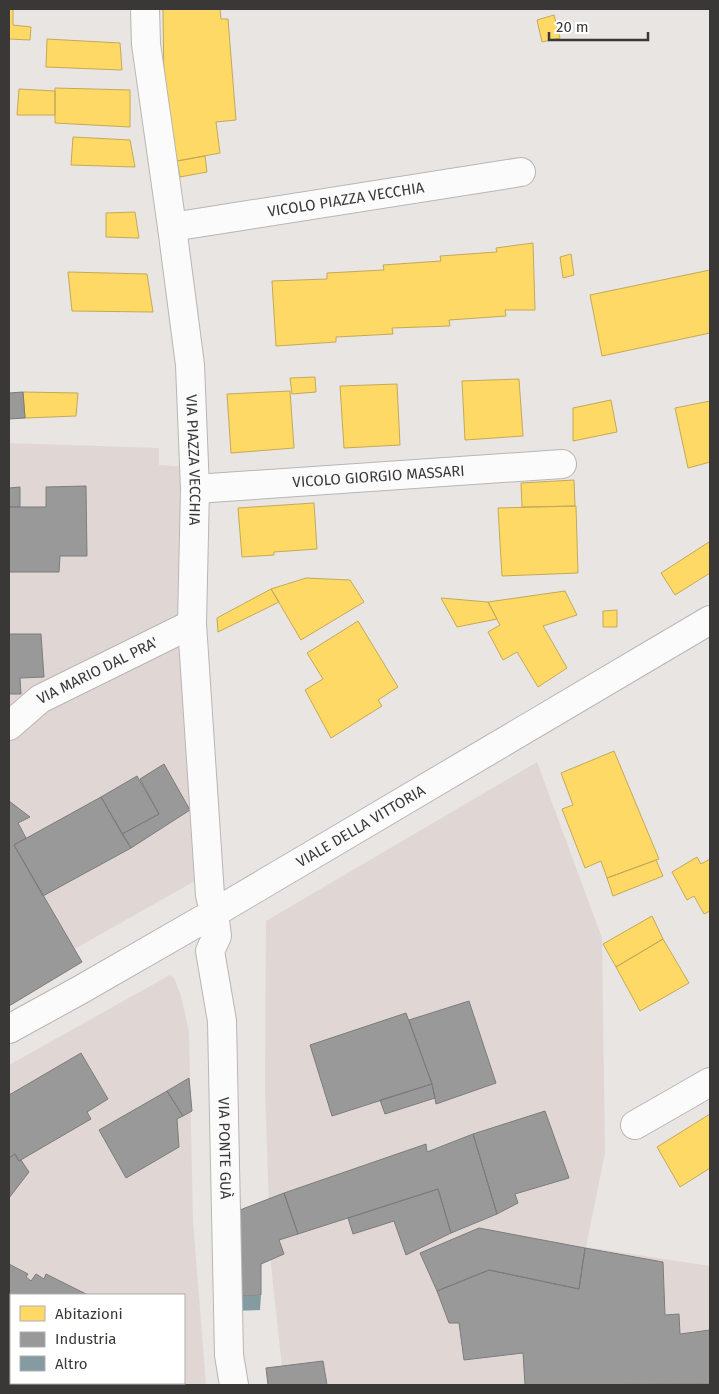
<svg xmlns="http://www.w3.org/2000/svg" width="719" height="1394" viewBox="0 0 719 1394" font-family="'Fira Sans',sans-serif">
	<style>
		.built { fill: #e0d7d4; fill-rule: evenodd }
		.homes { fill: #ffd966; stroke: #c4a958 }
		.industry { fill: #999; stroke: #7c7c7c }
		.building { fill: #859ba2 }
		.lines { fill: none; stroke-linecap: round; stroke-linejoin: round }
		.minor-casing { stroke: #b8b6b4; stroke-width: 30 }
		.tertiary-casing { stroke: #b8b6b4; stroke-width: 30 }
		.secondary-casing { stroke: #b8b6b4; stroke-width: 30 }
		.minor { stroke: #fcfbfb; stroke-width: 28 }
		.tertiary { stroke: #fcfbfb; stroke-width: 28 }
		.secondary { stroke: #fcfbfb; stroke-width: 28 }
		.labels { text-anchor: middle; stroke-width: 5; stroke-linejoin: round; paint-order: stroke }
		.street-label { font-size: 15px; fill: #3a3837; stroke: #fff }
	</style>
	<rect width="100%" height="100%" fill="#e8e5e3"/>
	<path class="built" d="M9,443L159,448V465L190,467L209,873L9,986Z
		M537,762L602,938L605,1153L586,1247L710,1266V1385H284L271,1266L265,1089L266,921Z
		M170,975L174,978L181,996L189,1031L193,1221L206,1385H9V1065ZM11,1295H184V1383H11Z"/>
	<path class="homes" d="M9,9H13V25L31,27L30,40L9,39Z
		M163,9H220L221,19H228L236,120L216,122L220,153L177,161L164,89Z
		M554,15L560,38L542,42L537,20Z
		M47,39L120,43L122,70L46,67Z
		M55,88L130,90V127L55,123Z
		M19,89L55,91V115H17Z
		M73,137L130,140L135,167L71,165Z
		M205,156L207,172L180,177L177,161Z
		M135,212L139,238L106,237V213Z
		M533,243L535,310H505L506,316L449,320L450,326L392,328L393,334L336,337V342L276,346L272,281L327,279V273L384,270L383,265L441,261L440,256L497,252L496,248Z
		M571,254L574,275L563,278L560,257Z
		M710,270V333L602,356L590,295Z
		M68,272L147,274L153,312L72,311Z
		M315,377L316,392L292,394L290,378Z
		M519,379L523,436L465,440L462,381Z
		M397,384L400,445L344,448L340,386Z
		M290,391L294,448L231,453L227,394Z
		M23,392L78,393L76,416L25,418Z
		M611,400L617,432L573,441V408Z
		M710,401V462L688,468L675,408Z
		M574,480L575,506L522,507L521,483Z
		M314,503L317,549L274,552V555L242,557L238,508Z
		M576,506L578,573L502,576L498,508Z
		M709,542L710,544V573L675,595L661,573Z
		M306,578L350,580L364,602L301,640L271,589Z
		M271,589L279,602L218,632L217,618Z
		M565,591L577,615L543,626L567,668L538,687L517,652L503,660L488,632L500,625L488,602Z
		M441,598L488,602L497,619L457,627Z
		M617,610V627H603V611Z
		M358,621L398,687L378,700L382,706L331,738L305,690L323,679L307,653Z
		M614,751L659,859L607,878L601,861L585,868L562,809L573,805L561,773Z
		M697,857L701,864L710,859V911L704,914L694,896L687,900L672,872Z
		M656,860L663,876L613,896L607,878Z
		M652,916L663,939L616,967L603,944Z
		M663,939L689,983L640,1011L616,967Z
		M710,1114V1168L680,1187L657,1147Z"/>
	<path class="industry" d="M23,392L25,418L9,419V393Z
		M86,486L87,556H60L59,572H9V507H46V487Z
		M20,487V507H9V488Z
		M9,634H41L44,677L20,678L21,694H9Z
		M164,764L190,810L131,848L122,834L159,814L140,779Z
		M137,776L159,814L122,834L101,797Z
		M101,797L131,848L43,896L14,845Z
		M9,801L30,817L18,823L26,838L14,845L82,962L9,1006Z
		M469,1001L496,1083L436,1104L432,1084L409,1020Z
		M406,1013L432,1084L332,1116L310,1045Z
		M81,1053L108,1099L87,1112L91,1119L19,1161L15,1154L9,1158V1095Z
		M189,1078L192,1111L183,1116L167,1091Z
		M432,1084L435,1098L385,1114L380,1100Z
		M167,1091L183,1116L177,1119L179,1147L126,1178L99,1130Z
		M545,1111L569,1178L515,1194L518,1203L497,1214L473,1134Z
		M473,1134L497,1214L451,1233L438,1189L298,1234L284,1193L426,1144L427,1152Z
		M15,1154L19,1161L21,1160L29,1172L9,1198V1158Z
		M438,1189L451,1233L406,1255L394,1221L353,1234L348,1218Z
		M284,1193L298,1234L279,1240L284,1254L261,1264V1295L230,1297L227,1215Z
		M479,1228L585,1248L579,1289L489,1270L437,1291L420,1253Z
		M585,1248L663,1262L665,1315L679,1314L680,1334L710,1330V1384L525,1385L523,1353L464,1360L459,1323H449L437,1291L489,1270L579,1289Z
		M9,1264L28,1274L26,1277L31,1281L36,1274L44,1279L46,1274L88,1295H11V1328L9,1331Z
		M323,1361L327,1385H268L266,1368Z"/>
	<path class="building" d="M261,1295L260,1310L229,1311L230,1297Z"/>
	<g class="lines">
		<g class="minor-casing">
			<g id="minor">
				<path id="s1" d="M145,9L146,44L172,227L190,365L195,489L192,624L210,895L214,913"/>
				<path id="s2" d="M172,227L521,172"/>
				<path id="s3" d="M195,489L562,464"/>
				<path id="s4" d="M9,726L40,699L192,624"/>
				<path d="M635,1125L710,1082"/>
			</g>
		</g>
		<g class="tertiary-casing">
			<g id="tertiary">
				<path id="s5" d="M214,913L217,936L210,951L222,1021L229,1355L234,1385"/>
			</g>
		</g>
		<g class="secondary-casing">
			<g id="secondary">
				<path id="s6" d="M9,1029L80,990L214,913L710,620"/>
			</g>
		</g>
		<use href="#minor" class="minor"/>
		<use href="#tertiary" class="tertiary"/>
		<use href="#secondary" class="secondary"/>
	</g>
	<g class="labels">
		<g class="street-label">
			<text dy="5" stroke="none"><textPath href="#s2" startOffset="176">VICOLO PIAZZA VECCHIA</textPath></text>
			<text dy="5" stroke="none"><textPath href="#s1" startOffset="454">VIA PIAZZA VECCHIA</textPath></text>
			<text dy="5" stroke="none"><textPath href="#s3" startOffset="184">VICOLO GIORGIO MASSARI</textPath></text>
			<text dy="5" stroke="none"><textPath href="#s4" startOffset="105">VIA MARIO DAL PRA'</textPath></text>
			<text dy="5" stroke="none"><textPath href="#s6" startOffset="406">VIALE DELLA VITTORIA</textPath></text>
			<text dy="5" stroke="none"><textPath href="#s5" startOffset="238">VIA PONTE GUÀ</textPath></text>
		</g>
	</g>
	<rect width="719" height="1394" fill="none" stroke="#3a3837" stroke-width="20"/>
	<rect x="10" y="1294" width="175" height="90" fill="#ffffff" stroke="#b0afaf"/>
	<rect x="20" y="1306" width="25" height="15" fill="#ffd966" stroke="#b0afaf"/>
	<text x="55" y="1319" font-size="15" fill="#3a3837">Abitazioni</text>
	<rect x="20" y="1332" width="25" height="15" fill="#999999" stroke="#b0afaf"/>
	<text x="55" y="1344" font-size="15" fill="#3a3837">Industria</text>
	<rect x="20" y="1356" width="25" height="15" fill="#859ba2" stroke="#b0afaf"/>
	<text x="55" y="1369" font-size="15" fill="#3a3837">Altro</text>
	<path d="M549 32v8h99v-8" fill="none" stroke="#3a3837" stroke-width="2.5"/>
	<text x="556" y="32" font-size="15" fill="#3a3837" stroke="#ffffff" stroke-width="4" paint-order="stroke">20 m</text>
</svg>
